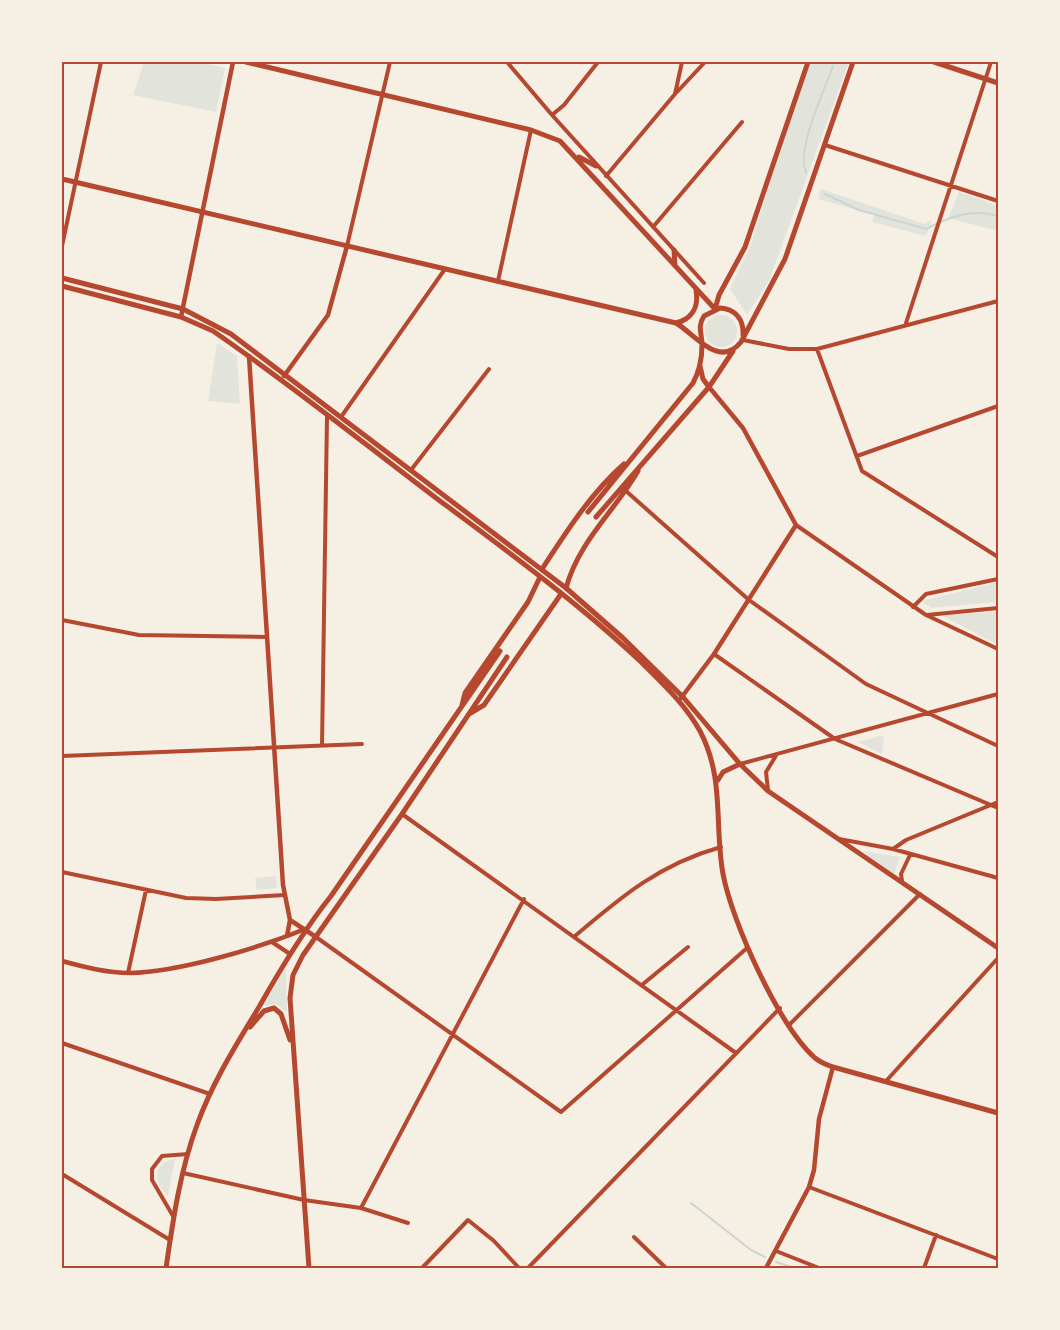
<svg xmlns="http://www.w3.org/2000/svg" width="1060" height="1330" viewBox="0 0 1060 1330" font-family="'IBM Plex Sans',sans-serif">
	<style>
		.green { fill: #e2e4dc }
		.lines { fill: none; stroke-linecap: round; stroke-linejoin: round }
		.stream { stroke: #c9d6d2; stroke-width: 2 }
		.minor { stroke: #b5482f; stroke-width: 4 }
		.tertiary { stroke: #b5482f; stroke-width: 4.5 }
		.secondary { stroke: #b5482f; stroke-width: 5 }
		.primary { stroke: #b5482f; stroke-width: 5 }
		.neatline { fill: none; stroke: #b5482f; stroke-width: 2 }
	</style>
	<rect width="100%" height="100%" fill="#f6efe4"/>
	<path class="green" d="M144,62H198L225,68L216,112L133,95Z
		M808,62H849L769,281L747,315L730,289L731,286L749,250Z
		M821,189L925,224L932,219L926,236L872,222L874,215L818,199Z
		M959,192L998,206V231L948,218Z
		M705 331a16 16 0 1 1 32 0a16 16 0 1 1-32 0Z
		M217,343L237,356L240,404L208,401Z
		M998,582V602L931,608L921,601Z
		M997,611L998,645L943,616Z
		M884,735L882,754L858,742Z
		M863,851L900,857L894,875Z
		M276,876L277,888L257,890L255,878Z
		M286,968L287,1012L276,1004L262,1006Z
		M175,1159L168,1196C153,1183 152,1162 175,1159Z"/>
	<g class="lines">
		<path class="stream" d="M806,173C796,148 824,92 833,66
			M825,194L859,210L926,229C949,217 972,208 998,216
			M691,1203L751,1250L765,1257
			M776,1262L795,1268"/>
		<path class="minor" d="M507,62L552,115L704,283
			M677,92L705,62
			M552,115L564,105L598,62
			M825,145L998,201
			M606,176L675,94L682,62
			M653,227L742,122
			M62,246L101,62
			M347,246L390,62
			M498,281L531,130
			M906,323L991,62
			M743,340L789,349H817L998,301
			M817,349L862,471L998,557
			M341,417L445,269
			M857,456L998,406
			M411,470L489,369
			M626,491L749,600L866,684L998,746
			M796,525L926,615L998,649
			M913,607L926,594L998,579
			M927,615L998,608
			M62,620L139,635L267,637
			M714,654L835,739L998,808
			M322,746L327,416
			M62,756L362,744
			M740,764L998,694
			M768,790L766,772L777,754
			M402,814L736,1053
			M839,839L893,849L998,878
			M893,849L906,840L998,802
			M62,872L186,898L216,899L285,895
			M902,881L901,874L910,855
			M575,936C622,896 660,864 721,847
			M316,937L561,1112L747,948
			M128,973L146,890
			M643,984L688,947
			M789,1025L920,894
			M62,1043L210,1094
			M887,1080L998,958
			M183,1173L304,1200L361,1208L408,1223
			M62,1174L170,1240
			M809,1187L998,1259
			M361,1208L524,899
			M173,1216L152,1180V1169L162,1156L188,1154
			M634,1237L666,1268
			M776,1251L819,1268
			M422,1268L468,1220L494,1241L519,1268
			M528,1268L780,1008
			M924,1268L936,1235"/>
		<path class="tertiary" d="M181,317L233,62
			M249,356L283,885L290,920L287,936
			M284,376L328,315L347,246
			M681,698L714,654L796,525L743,428L709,387
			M290,920L316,937
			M272,942L290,954
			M62,961C84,967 107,973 130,973C179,972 259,948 305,929
			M766,1268L809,1187L814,1170L819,1119L833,1067"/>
		<path class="secondary" d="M934,62L998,83
			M62,278L183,309L231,334L566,588L623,638L683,697L740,764L768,791L998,948
			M62,286L181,317L213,331C289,383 362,442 436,498C506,550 577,602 641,662C663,684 685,704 700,731C725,779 714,824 723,874C732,922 779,1026 815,1058C820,1062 827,1065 833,1067L998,1113
			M718,780L723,772L740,764"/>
		<path class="primary" d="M246,62L531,130L560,141L715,309
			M579,157L596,166
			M62,179L676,323C696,335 719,369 741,342L785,259L853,62
			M674,250L675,266
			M715,309L719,295L745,247L808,62
			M676,323C692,319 699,307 696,290
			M700,366L703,379L709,387
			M588,512L693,383C699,372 702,357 702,345C702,333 697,327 704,316L720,308C735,309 744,319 743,335
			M596,517L709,387L733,351
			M542,569C566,532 591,493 624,464
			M566,588C579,541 614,512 638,471
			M462,705L465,693L528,602L540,577
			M469,714L484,705L561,594
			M250,1027L264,1011L274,1008L281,1014L290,1040
			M166,1268C173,1220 180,1171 197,1125C212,1083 236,1045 259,1007C281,968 303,931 331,896L500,651
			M309,1268L290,998L293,975L303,955L402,814L507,657"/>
	</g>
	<rect width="1060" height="1330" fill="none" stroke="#f6efe4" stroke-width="126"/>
	<rect x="63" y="63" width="934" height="1204" class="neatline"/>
</svg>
